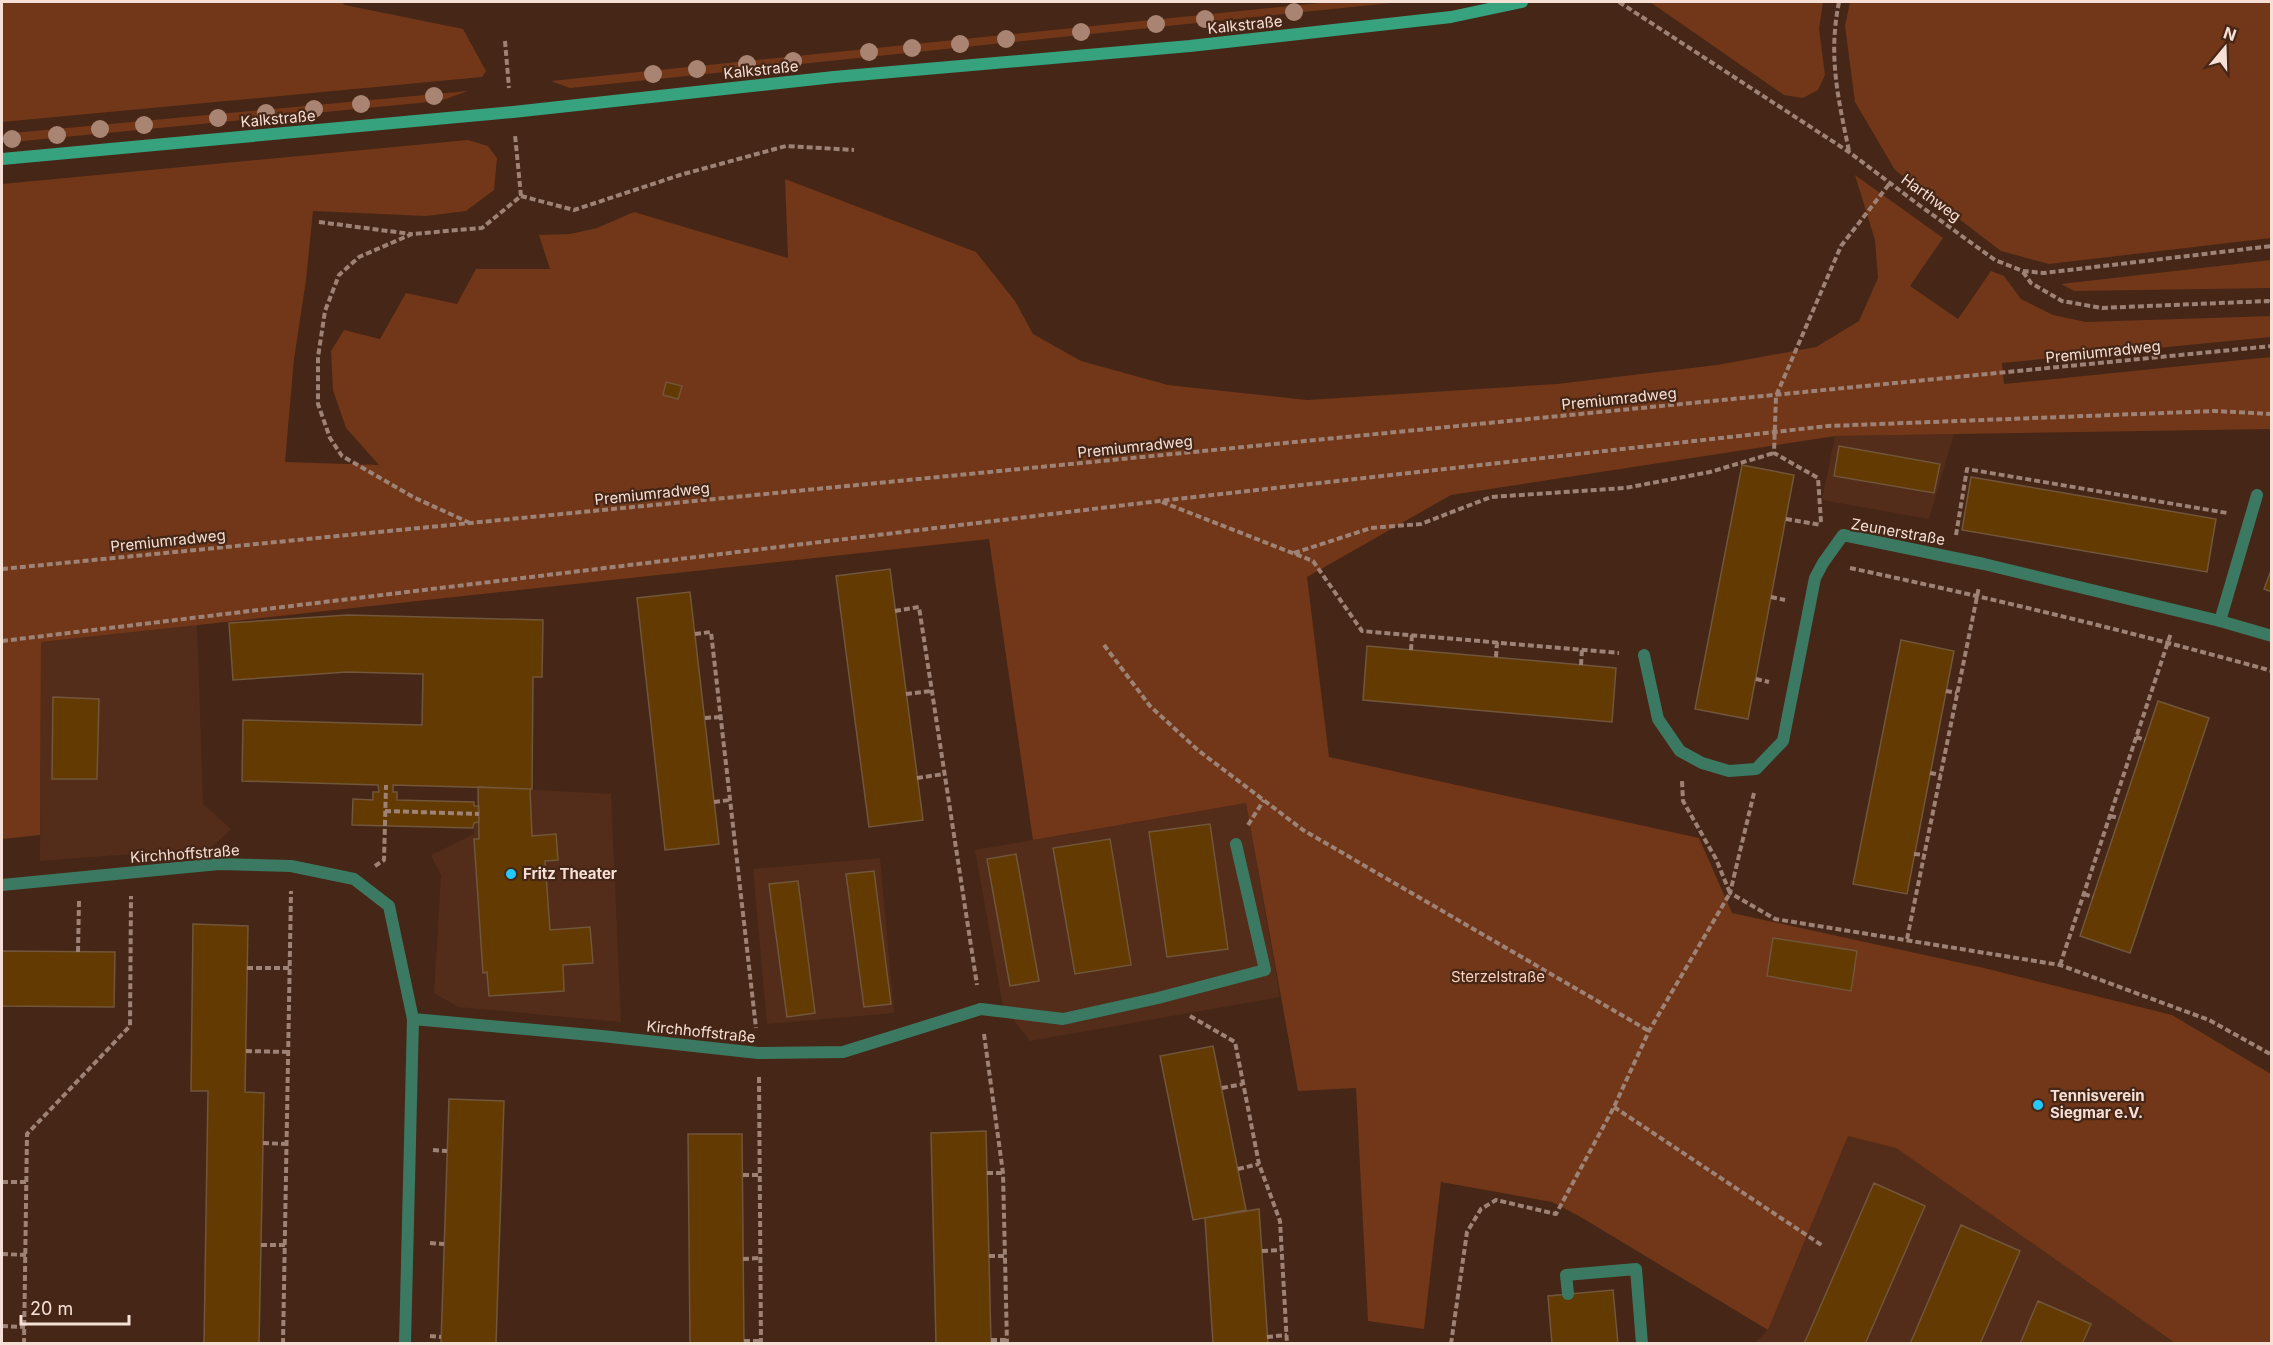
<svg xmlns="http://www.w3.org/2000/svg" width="2273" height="1345" viewBox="0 0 2273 1345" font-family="Inter,sans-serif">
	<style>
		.built { fill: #532d1a }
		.green { fill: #713718 }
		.building { fill: #623a02; stroke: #71563b; stroke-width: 1.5 }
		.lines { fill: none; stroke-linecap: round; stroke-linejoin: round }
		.path { stroke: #9d8275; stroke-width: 4; stroke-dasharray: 6 3; stroke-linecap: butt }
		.service { stroke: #3c7962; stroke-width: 12 }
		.minor { stroke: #3c7962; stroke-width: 12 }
		.secondary { stroke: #36a27e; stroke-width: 12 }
		.tree { fill: #aa8472 }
		.poi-dot { fill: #24c9fe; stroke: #462616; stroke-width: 2 }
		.labels { text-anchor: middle; stroke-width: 4.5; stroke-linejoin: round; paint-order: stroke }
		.street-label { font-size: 15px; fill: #f6e0d6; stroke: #462616 }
		.poi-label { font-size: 15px; font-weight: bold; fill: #f6e0d6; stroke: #462616; text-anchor: start }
		.park-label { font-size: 15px; fill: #fbd1bd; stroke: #462616 }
	</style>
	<rect width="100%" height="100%" fill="#462616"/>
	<path class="built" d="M1954,434L1929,519L1822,500L1835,436Z
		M197,625L203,804L231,829L211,848L40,861L41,642Z
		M478,787L611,794L621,1022L458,1007L434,993L441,875L431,855L474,834Z
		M1246,803L1280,997L1030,1041L1003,1006L975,850Z
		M880,858L894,1013L767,1024L753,869Z
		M1848,1136L1896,1148L2175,1343L1753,1344L1768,1330Z"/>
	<path class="green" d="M2,2H341L345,5L463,29L486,71L482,77L2,122Z
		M1329,2H1400L570,88L551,81Z
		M1650,2H1823L1819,29L1825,75L1818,90L1803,98L1784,95Z
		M1850,2H2271V238L2049,264L2001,251L1895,170L1855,102L1845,26Z
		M468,91L440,101L2,143V134Z
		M468,140L488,146L497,158L494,190L466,211L426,216L313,211L306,280L294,359L285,462L379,465L346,428L333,390L331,351L344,330L380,339L406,293L457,304L476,269H550L539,235L570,234L597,228L634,212L788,258L785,179L976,252L1015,301L1033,334L1081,361L1168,385L1307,400L1557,384L1717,365L1816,347L1859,321L1878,278L1875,240L1855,175L1943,238L1910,286L1958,319L1991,271L2004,276L2021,299L2053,315L2086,322L2271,316V337L2002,363L2004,384L2271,357V429L1835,436L1451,495L1307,577L1329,757L1699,838L1732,913L1984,968L2172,1015L2271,1074V1343H2175L1896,1148L1848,1136L1768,1330L1579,1216L1552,1202L1441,1182L1424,1329L1368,1321L1356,1088L1298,1091L1246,803L1033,840L989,539L41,642L40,835L2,839V184Z
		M2271,260V288L2074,291L2061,284Z"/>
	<path class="building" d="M666,382L682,386L678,399L663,395Z
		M1839,446L1940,464L1934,493L1834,476Z
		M1742,465L1794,475L1748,719L1695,709Z
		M1971,477L2216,519L2207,572L1962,530Z
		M2272,568V592L2264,589Z
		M890,569L923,820L869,827L836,576Z
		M690,592L719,844L665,850L637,598Z
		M348,615L543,620L542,677H533L532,789L393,785V792H397V800L474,802V806H479V822L474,823L473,828L352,825L353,799L373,800V792H379L378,785L242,781L243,720L422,725L423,674L347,672L233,680L229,623Z
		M1901,640L1954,651L1907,894L1853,884Z
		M1367,646L1616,668L1612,722L1363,700Z
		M53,697L99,699L97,779H52Z
		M2158,701L2209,718L2130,953L2080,936Z
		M478,787L530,789L532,836L556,834L558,860L545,861L550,930L590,927L593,963L563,965L564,991L489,996L487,972L483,973L474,839H479Z
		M1210,824L1228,949L1167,957L1149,832Z
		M1110,839L1131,965L1075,974L1053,848Z
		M1016,854L1039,981L1010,986L987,859Z
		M874,871L891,1004L864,1007L846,874Z
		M798,881L815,1013L787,1017L769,884Z
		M193,924L248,926L245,1092L264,1093L259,1344H204L208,1091H191Z
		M1773,938L1857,951L1851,991L1767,976Z
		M2,951L115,952L114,1007L2,1006Z
		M1213,1046L1246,1210L1193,1220L1160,1056Z
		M449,1099L504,1101L496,1344H441Z
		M986,1131L991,1344H936L931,1133Z
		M688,1134H742L744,1344H690Z
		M1874,1183L1925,1206L1865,1344H1804Z
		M1259,1209L1268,1344H1213L1205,1218Z
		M1961,1225L2020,1251L1980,1344H1910Z
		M1613,1290L1618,1344H1552L1548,1296Z
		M2038,1301L2091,1324L2082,1344H2020Z"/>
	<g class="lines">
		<path class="path" d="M1619,2L1849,152L1919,205L1995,260L2023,271L2044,273L2272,246
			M1839,2C1828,56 1838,98 1849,151
			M505,41L509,88
			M521,196L574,210L680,175L786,146L854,150
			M319,222L411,234
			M2023,272L2031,283L2062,301L2102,308L2268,301L2272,303
			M1162,502L1313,561L1362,631L1619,653
			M1786,519L1821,525
			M1821,522L1818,478L1774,453L1776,396L1841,246L1890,183
			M470,523L413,497L342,456L330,438L318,404V357L325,311L339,275L359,257L412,234L482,228L521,196L515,135
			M1956,535L1967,469L2227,513
			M1294,553L1371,528L1421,524L1491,497L1625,488L1710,472L1774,453
			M1850,568C1991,598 2132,632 2272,671
			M2,569L2272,346
			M1771,597L1785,600
			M895,611L919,607L977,985
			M695,634L711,632L756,1028
			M2,641L1159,501L1828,426L2215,411L2272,414
			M1104,645L1150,706L1199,751L1303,830L1649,1031
			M1411,650L1412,634
			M1496,657L1497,642
			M1581,665L1582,649
			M1756,679L1769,682
			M1946,691L1957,693
			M906,694L931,691
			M705,718L720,717
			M2136,737L2145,740
			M1930,773L1941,775
			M917,778L944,774
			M1754,793L1730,893L1775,919L2060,965L2209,1020L2272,1055
			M714,802L730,800
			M385,811L479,814
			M2110,816L2119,818
			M1248,825L1264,800
			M1914,854L1924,855
			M375,866L384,860L386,785
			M2084,894L2093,897
			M1907,939L1979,587
			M78,952L79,901
			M2060,965L2171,633
			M247,968H289
			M1190,1016L1235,1042L1259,1164L1280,1221L1287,1344
			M984,1034L1003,1173L1007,1344
			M246,1051L288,1052
			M759,1077L761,1344
			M1222,1088L1243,1084
			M1614,1107L1823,1246
			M263,1143L287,1144
			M433,1150L447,1151
			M1238,1169L1259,1164
			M987,1173H1003
			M743,1175H759
			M2,1182H27
			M430,1243L444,1244
			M261,1245H285
			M1262,1251L1281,1250
			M2,1254L26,1255
			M989,1256H1005
			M743,1259L760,1258
			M2,1326L25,1327
			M430,1336L441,1337
			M1267,1337L1287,1335
			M991,1340H1007
			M744,1341H761
			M24,1344L27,1134L130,1026L131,896
			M283,1344L291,891
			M1451,1344L1467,1232L1481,1209L1496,1200L1556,1214L1614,1107L1649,1031L1730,893L1716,859L1683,801L1682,781"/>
		<path class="service" d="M2220,621L2257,495
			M981,1009L1063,1019L1158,998L1265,970L1236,844
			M1568,1294L1566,1275L1636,1269L1642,1344"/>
		<path class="minor" d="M1644,655L1658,719L1680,751L1702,763L1729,771L1756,769L1783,741L1815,578L1823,563L1843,535L1984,564L2220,621L2272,636
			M2,885L219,864L291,866L354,879L389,906L413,1019L405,1344
			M413,1019L602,1036L758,1053L843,1052L981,1009"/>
		<path class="secondary" d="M2,159L513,112L834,77L1190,46L1451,17L1522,2"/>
	</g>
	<g class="tree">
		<circle cx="1294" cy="12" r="9"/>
		<circle cx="1205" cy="19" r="9"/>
		<circle cx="1156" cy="24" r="9"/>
		<circle cx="1081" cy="32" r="9"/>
		<circle cx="1006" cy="39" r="9"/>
		<circle cx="960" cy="44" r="9"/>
		<circle cx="912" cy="48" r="9"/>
		<circle cx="869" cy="52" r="9"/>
		<circle cx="793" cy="61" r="9"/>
		<circle cx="747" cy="64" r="9"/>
		<circle cx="697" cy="69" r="9"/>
		<circle cx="653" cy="74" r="9"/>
		<circle cx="434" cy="96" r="9"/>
		<circle cx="361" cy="104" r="9"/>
		<circle cx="314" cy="109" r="9"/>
		<circle cx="266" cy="113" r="9"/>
		<circle cx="218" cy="118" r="9"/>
		<circle cx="144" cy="125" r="9"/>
		<circle cx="100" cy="129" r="9"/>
		<circle cx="57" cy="135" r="9"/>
		<circle cx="12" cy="139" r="9"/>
	</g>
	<g class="poi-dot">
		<circle cx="511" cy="874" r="6"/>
		<circle cx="2038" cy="1105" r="6"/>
	</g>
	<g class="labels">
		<g class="street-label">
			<text transform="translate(1245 25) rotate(-6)" y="5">Kalkstraße</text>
			<text transform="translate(761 70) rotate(-6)" y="5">Kalkstraße</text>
			<text transform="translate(278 119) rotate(-5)" y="5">Kalkstraße</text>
			<text transform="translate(1931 198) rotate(36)" y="5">Harthweg</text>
			<text transform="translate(2103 352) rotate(-6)" y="5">Premiumradweg</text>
			<text transform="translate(1619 399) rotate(-6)" y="5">Premiumradweg</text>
			<text transform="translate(1135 447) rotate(-6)" y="5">Premiumradweg</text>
			<text transform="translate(652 494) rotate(-6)" y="5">Premiumradweg</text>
			<text transform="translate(1898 532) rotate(10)" y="5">Zeunerstraße</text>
			<text transform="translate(168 541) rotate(-6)" y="5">Premiumradweg</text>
			<text transform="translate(185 854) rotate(-4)" y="5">Kirchhoffstraße</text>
			<text transform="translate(701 1032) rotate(6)" y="5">Kirchhoffstraße</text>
		</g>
		<g class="poi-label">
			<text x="523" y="879">Fritz Theater</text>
			<text x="2050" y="1101">Tennisverein<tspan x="2050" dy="17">Siegmar e.V.</tspan></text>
		</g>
		<g class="park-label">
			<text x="1498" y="982">Sterzelstraße</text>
		</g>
	</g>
	<rect width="2273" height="1345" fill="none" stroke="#f6e0d6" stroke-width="6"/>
	<g transform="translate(2225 48) rotate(19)" stroke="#462616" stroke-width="4.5" paint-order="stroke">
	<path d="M0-4.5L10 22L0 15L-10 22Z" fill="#f6e0d6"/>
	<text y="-9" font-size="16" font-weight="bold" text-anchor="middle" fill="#f6e0d6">N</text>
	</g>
	<path d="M21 1315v9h108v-9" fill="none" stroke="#f6e0d6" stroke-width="3"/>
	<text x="30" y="1315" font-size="18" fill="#f6e0d6" stroke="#462616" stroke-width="4.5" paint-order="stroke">20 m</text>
</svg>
